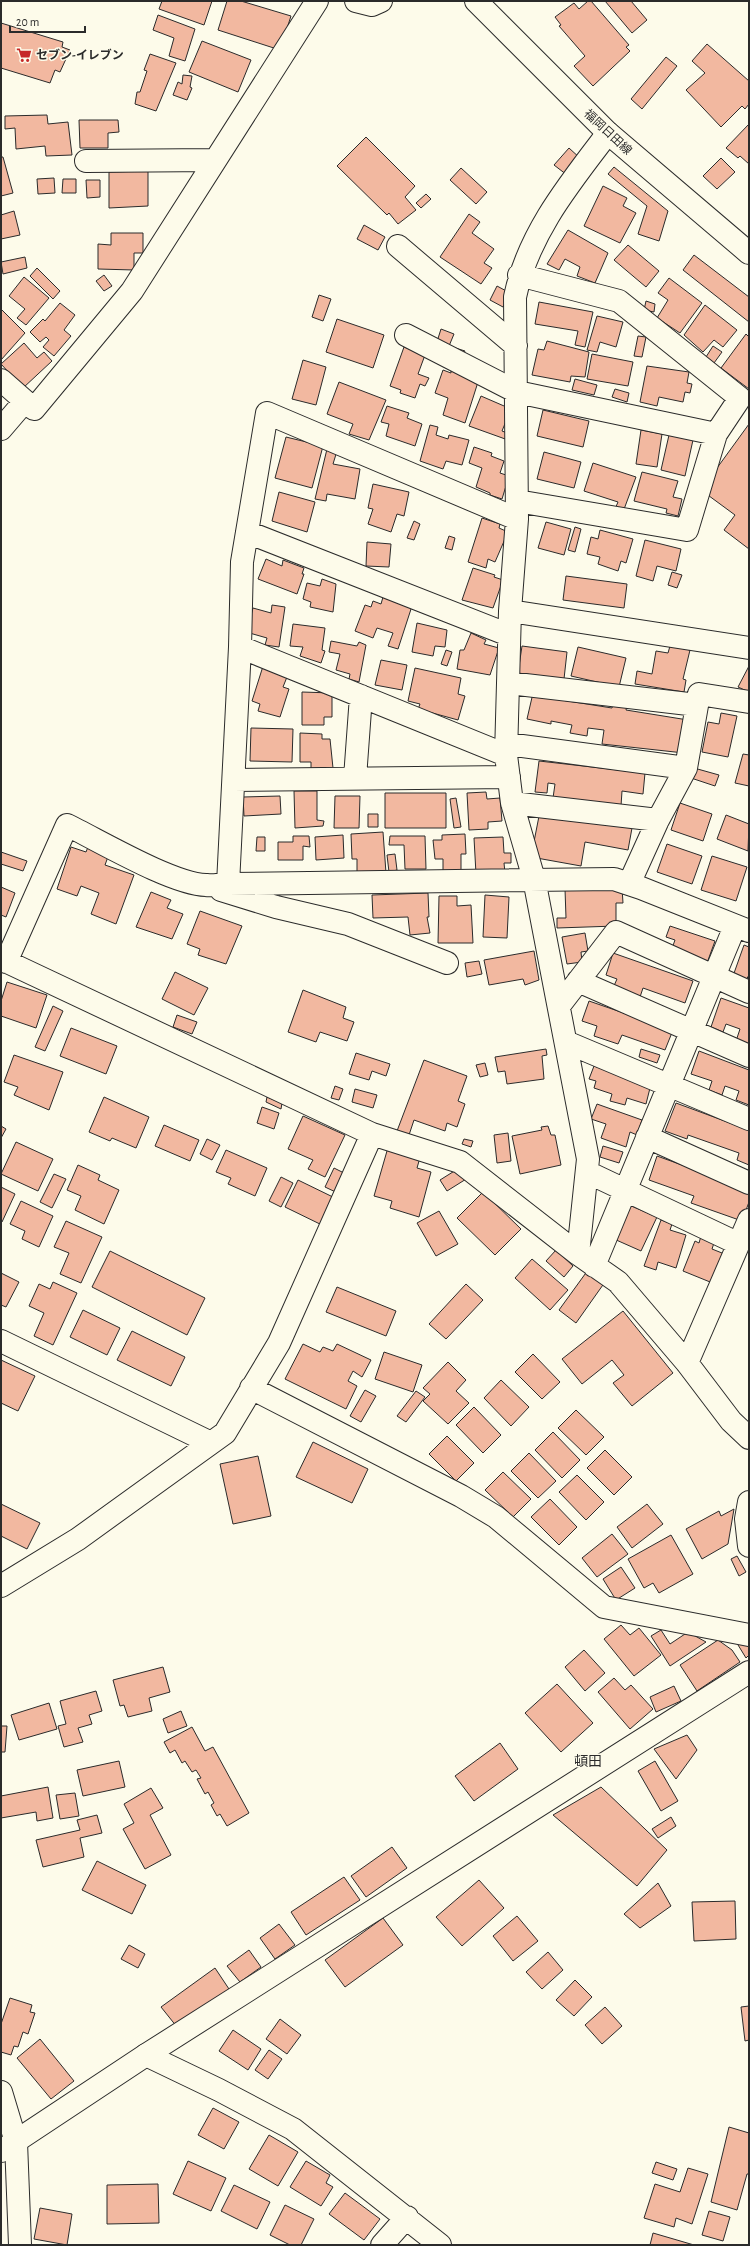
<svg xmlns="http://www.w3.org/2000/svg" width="750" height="2246" viewBox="0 0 750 2246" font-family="'Alegreya Sans','Noto Sans JP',sans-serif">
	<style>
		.building { fill: #f2b8a0; stroke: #2b2b2b }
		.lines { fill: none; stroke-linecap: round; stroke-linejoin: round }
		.minor-casing { stroke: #2b2b2b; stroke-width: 24 }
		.tertiary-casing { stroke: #2b2b2b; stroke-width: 24 }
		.secondary-casing { stroke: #2b2b2b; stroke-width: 24 }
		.minor { stroke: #fdfbea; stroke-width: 22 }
		.tertiary { stroke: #fdfbea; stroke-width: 22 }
		.secondary { stroke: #fdfbea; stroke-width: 22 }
		.labels { text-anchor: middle; stroke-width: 3; stroke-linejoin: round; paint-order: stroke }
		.poi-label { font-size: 12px; font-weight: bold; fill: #2b2b2b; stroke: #fdfbea; text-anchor: start }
		.street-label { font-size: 12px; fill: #2b2b2b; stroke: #fdfbea }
		.quarter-label { font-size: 14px; fill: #2b2b2b; stroke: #fdfbea }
	</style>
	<rect width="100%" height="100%" fill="#fdfbea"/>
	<path class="building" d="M162,1H212L204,25L159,9Z
		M227,1H241L291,16L280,50L218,30Z
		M588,1H591L629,45L626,47L630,51L593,86L574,66L585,56L559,26L561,25L555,17L574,3L579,9Z
		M605,1H631L647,20L632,33Z
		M158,15L195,29L185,61L169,56L174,38L153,30Z
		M1,23L63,42L62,47L70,50L60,72L55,70L50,83L1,68Z
		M202,41L251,60L238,92L189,72Z
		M707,44L749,81V104L745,109L742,106L721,127L686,90L705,73L692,61Z
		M150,54L176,63L156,111L135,104L137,92H140L147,71L144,70Z
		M666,57L677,66L642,109L631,99Z
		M183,75L192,76L190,87L192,88L187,100L173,95L178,82L182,84Z
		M47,115L48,124L68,122L72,155L46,156L45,146L16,149L15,128L5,129V116Z
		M79,120H118L119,132L108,133V148H80Z
		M749,124V164L740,156L738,158L726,148Z
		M366,137L415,186L405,197L416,210L398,224L389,213L387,215L337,166Z
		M569,148L581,159L567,175L554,165Z
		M1,157H3L13,193L1,196Z
		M721,158L735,172L717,189L703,176Z
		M614,167L668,211L659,241L638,234L647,206L608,174Z
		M461,168L487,192L476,204L450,180Z
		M148,171V206L109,208V172Z
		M54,178L55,193L38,194L37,179Z
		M63,179H76V193H62Z
		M86,180H100V197L87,198Z
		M603,186L627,198L623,206L636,213L620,243L584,226Z
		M426,194L431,199L421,208L416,203Z
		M14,211L20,235L1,239V215Z
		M469,214L480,222L472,233L494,249L484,263L492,268L481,284L440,257Z
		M364,225L385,237L378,250L357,239Z
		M568,230L608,253L595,283L577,276L580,267L565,259L559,270L547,264Z
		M111,233H143V253H134V270L98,269V244L111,245Z
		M628,245L659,271L646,287L614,260Z
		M694,255L749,297V322L683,270Z
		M25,257L27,268L3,274L1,262Z
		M37,268L60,291L53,299L30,276Z
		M104,275L112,286L104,291L96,281Z
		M24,277L49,298L26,325L17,318L25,309L9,296Z
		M669,278L702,303L680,333L657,318L668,300L658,293Z
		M497,286L510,293L503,307L490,300Z
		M319,295L331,299L323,321L312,317Z
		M646,301L655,304L654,312L644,310Z
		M539,302L593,312L585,347L575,345L578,331L535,324Z
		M60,303L75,315L64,330L71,336L54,356L43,347L49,340L46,337L40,342L30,332L43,319L45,321Z
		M705,305L737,330L723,347L714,340L703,352L684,335Z
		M2,310L25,333L1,360V311Z
		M597,316L623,322L616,347L600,342L597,352L587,350Z
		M337,319L384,335L373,368L326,352Z
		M441,329L454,334L449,346L465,351L463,355L435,348Z
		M746,334L749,337V389L721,368Z
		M638,336L646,337L642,357L634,356Z
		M547,341L589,352L585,377L571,376L570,382L532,375L538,349L544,350Z
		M24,343L37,358L44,352L52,361L23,388L1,364Z
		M713,346L722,352L714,363L706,357Z
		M404,347L425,355L418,374L429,378L425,386L420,384L415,398L400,393L401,390L390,386Z
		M592,354L633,362L628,386L587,379Z
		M303,360L326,367L316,405L292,399Z
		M647,366L689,372L687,383L692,384L690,393L685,392L683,402L659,397L657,406L640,402Z
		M443,370L451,373V370L478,382L465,423L443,415L448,398L435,393Z
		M575,379L597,385L594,395L572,390Z
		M339,382L386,400L369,440L349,434L353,424L327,414Z
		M615,389L629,393L627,402L612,397Z
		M481,396L511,409L502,431L510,434L508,440L469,426Z
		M387,406L409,413L407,418L422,424L415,446L386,436L389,424L381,422Z
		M543,410L589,421L583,447L537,436Z
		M749,424V549L724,530L735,515L701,490Z
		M430,425L438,427L436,435L448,439L449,435L469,440L462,465L446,461L443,469L420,461Z
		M641,430L662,434L657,467L636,464Z
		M669,435L693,440L685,476L661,470Z
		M286,437L323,446L312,488L275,478Z
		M474,447L492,453L491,456L504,461L500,473L509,476L502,499L490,495V493L476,487L482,468L469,463Z
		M327,449L337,451L333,464L360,469L355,499L327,494L326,501L315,499Z
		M544,452L581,462L574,488L537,479Z
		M593,463L636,477L623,512L615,509L618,502L584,491Z
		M642,472L678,481L673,497L682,499L678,516L666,513L667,509L634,501Z
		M373,484L409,492L404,516L397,514L391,532L368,524L373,509L368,508Z
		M279,492L315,502L307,532L272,521Z
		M482,518L500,524L499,528L508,532L495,562L488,559L486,568L468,562Z
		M414,521L420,524L414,540L407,538Z
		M546,522L571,529L564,555L538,548Z
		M575,527L581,529L575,552L568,550Z
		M600,530L633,539L626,563L621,561L618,571L598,564L600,557L587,554L591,537L598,539Z
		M449,536L455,538L452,550L445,548Z
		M645,540L681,549L676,571L657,566L653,581L636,576Z
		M367,542L391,544L389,567L366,566Z
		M266,559L282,566L283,560L304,568L302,574H304L297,594L258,579Z
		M473,568L495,575L494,577L503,580L493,608L462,600Z
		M672,572L682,575L677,588L668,585Z
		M566,576L627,584L624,608L563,600Z
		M322,579L336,584L333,612L310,607L311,602L303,599L307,583L320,586Z
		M383,597L412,606L398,649L388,646L393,633L377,628L373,638L355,631L365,605L371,607L373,601L381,604Z
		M272,605L285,607L279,647L265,645L267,638L246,632L253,608L271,613Z
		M417,623L447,630L445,647L435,646L433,656L412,652Z
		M293,624L325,628L322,650L325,651L321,663L300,656L303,647L290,646Z
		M471,633L486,640L484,644L499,648L490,675L457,669L460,650H464Z
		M331,641L357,646L359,642L366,645L359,682L349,679L350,674L336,670L340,654L329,652Z
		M522,646L567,652L564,679L518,673Z
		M670,646L690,650L683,679L686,680L684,692L635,684L637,671L652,674L656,651L668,653Z
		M578,647L626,658L619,687L571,676Z
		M446,650L452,652L447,666L441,664Z
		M381,660L407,665L402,690L375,685Z
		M264,663L289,672L283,687L289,689L280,717L258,711L260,704L252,701Z
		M749,666V692L738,687Z
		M415,668L461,678L458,694L465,696L458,720L418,709L420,704L408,701Z
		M302,692L332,693V717H324V725H302Z
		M533,693L555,699L612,708L615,698L628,700L626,710L688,720L684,753L602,744L604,730L588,728L587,736L570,733L572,725L551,721V724L527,719Z
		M721,713L737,716L728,757L702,752L708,722L719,724Z
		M251,728L293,729L292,762L250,761Z
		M300,733L322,734V739H330L333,768L311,770V762H300Z
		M743,754L749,755V786L735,783Z
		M539,761L645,773L643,794L622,791L621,806L553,798L555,784L548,783L547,793L535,792Z
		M694,768L719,775L715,786L691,778Z
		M294,791H317V820L324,821L323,826L295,828Z
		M486,792L487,799L500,798L502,821L488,822V829L469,830L467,793Z
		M385,793H446V828H385Z
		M280,796L281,814L244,816L243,797Z
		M335,796H360L359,828H334Z
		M456,798L461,827L454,828L450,799Z
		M680,803L712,814L703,841L671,830Z
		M540,811L632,828L628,850L585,842L581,866L531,857Z
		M368,814H378V827H368Z
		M726,815L749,824L748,851L717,839Z
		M383,832L386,873H357V859H352L351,834Z
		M465,834L466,854H461V874H443V859H435L433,840H442V835Z
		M343,835L344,858L316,860L315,837Z
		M293,836H309L310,847L303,846V860H278V842H293Z
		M390,836H425L426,869H405L404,845H389Z
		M257,837H265V851H256Z
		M503,837L504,853H511V863H504L505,873L476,874L474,838Z
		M667,844L702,856L692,884L657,872Z
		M71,847L86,852L88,847L109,854L105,865L134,875L116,924L91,914L99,893L81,886L77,896L57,889Z
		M1,852L27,861L23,871L1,864Z
		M395,854L397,870L389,872L387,855Z
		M712,856L747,867L736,901L701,890Z
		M1,887L15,893L6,917L1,915Z
		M622,888L623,903H616V926L557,928V918H566L565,889Z
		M151,892L171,900L167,908L183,914L172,939L136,927Z
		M428,893L429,917H427L430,933L410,935L408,917L373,918L372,895Z
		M485,895L509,897L507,938L483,937Z
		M439,896H457V906L471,905L473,943H438Z
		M200,911L242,926L226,964L198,955L200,949L187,944Z
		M670,926L715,941L707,963L671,951L675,940L666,937Z
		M585,933L588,951L581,952L582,962L567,964L562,937Z
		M744,945L749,947V975L746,980L733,976Z
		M534,951L539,980L525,985L523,979L489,985L484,960Z
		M613,953L693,981L685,1003L643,988L640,997L613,988L617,979L606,975Z
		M479,961L482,974L467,977L465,963Z
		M175,972L208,988L194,1015L162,999Z
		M7,982L47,995L36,1028L1,1016V1001Z
		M303,990L346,1007L343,1018L354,1022L347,1041L320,1032L316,1042L288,1032Z
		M721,998L749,1008V1046L736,1041L740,1029L726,1024L723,1032L711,1027Z
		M589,1001L673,1030L665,1050L622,1035L618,1044L594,1036L597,1026L582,1021Z
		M53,1006L63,1011L45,1051L35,1047Z
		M177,1015L197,1022L192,1034L173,1027Z
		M71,1028L117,1046L106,1074L60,1056Z
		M546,1049L547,1055L542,1056L544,1079L507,1084L505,1071L498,1072L495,1057Z
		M641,1049L660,1055L657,1063L639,1057Z
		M699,1051L749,1070V1105L736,1100L739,1091L725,1086L722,1095L709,1090L712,1081L691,1074Z
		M356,1053L390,1064L386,1076L372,1071L369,1080L349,1074Z
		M14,1055L63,1072L49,1110L14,1095L18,1087L4,1082Z
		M424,1060L467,1076L458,1101L465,1104L457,1127L447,1123L445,1131L414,1120L409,1135L397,1131Z
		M485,1063L488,1075L480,1077L476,1065Z
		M594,1066L651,1084L646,1104L627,1098L625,1105L610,1101L612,1094L594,1088L596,1081L589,1079Z
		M335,1086L343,1089L339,1100L331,1098Z
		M355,1089L377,1095L373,1108L352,1102Z
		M104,1097L149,1117L136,1148L112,1138L110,1141L89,1132Z
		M267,1097L282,1103L281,1109L266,1102Z
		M676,1103L749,1130V1165L737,1160L739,1153L688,1135L687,1139L665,1131Z
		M597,1104L642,1120L637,1135L630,1132L626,1147L601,1138L606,1124L591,1119Z
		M262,1107L279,1113L274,1129L257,1123Z
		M303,1116L345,1135L325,1177L308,1169L313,1160L288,1149Z
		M164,1125L199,1140L190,1161L155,1146Z
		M1,1126L6,1129L1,1138Z
		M548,1126L551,1135H555L561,1165L520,1174L512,1136L542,1130L541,1127Z
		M508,1133L511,1161L497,1163L494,1135Z
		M207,1139L220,1145L212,1160L200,1154Z
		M464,1139L473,1141L471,1147L462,1144Z
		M16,1142L53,1159L38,1191L1,1174Z
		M389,1144L421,1154L417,1168L431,1172L419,1217L390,1208L392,1201L374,1196Z
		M603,1146L623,1152L619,1163L600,1157Z
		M226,1150L267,1168L255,1196L228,1184L231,1178L216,1172Z
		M657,1156L749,1189V1202L742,1221L691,1203L694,1196L649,1180Z
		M78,1165L100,1175L98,1180L119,1190L104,1224L75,1210L81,1196L67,1190Z
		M464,1165L471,1176L447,1191L440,1180Z
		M334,1168L350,1176L342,1195L325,1187Z
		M54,1174L66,1179L52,1208L40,1202Z
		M281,1177L293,1183L281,1207L269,1201Z
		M298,1180L337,1199L324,1226L285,1207Z
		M1,1187L15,1194L2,1222H1Z
		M483,1192L521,1229L495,1255L457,1218Z
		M21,1201L53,1216L39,1247L22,1239L25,1231L10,1224Z
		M629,1205L657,1217L641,1251L614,1239Z
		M439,1211L458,1244L436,1256L417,1223Z
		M661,1220L672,1224L670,1230L686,1235L676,1268L658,1262L656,1270L644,1266Z
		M66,1221L102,1237L81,1283L60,1274L69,1253L54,1247Z
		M701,1236L715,1240L712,1249L727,1255L715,1284L683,1271L695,1241L699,1243Z
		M556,1250L573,1266L564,1277L546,1261Z
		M110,1251L205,1298L187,1335L92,1287Z
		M532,1259L568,1290L550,1310L515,1278Z
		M588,1270L605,1282L576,1323L559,1310Z
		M1,1273L19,1282L6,1307L1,1305Z
		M53,1282L77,1293L53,1345L34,1336L44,1313L29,1306L39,1284L50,1289Z
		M466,1284L483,1300L446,1339L429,1324Z
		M337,1287L396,1311L386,1336L326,1312Z
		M83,1310L120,1328L107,1355L70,1337Z
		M623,1311L673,1373L632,1406L613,1383L624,1375L612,1360L582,1384L562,1359Z
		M132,1331L185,1357L171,1386L117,1360Z
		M303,1344L320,1352L323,1347L333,1351L337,1344L371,1360L362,1377L353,1371L348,1381L357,1386L346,1409L285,1379Z
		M384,1352L422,1365L413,1392L375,1379Z
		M533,1354L560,1382L542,1399L515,1372Z
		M1,1360L35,1376L18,1411L1,1403Z
		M448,1362L466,1380L456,1391L469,1403L448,1424L423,1401L430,1394L423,1388Z
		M501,1380L529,1407L511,1426L484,1398Z
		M365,1390L376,1396L361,1422L350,1416Z
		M416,1391L425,1397L406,1422L397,1416Z
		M474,1407L501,1435L483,1453L456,1425Z
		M576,1410L604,1437L586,1455L558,1428Z
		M553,1432L580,1460L562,1478L535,1450Z
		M447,1436L474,1463L456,1481L429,1454Z
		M313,1442L368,1469L352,1503L296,1477Z
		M605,1450L632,1477L614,1495L587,1468Z
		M529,1453L556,1481L538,1498L511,1471Z
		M258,1456L271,1516L233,1524L220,1464Z
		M503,1472L531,1499L513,1517L485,1490Z
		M577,1475L604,1502L586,1520L559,1492Z
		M550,1499L577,1527L559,1545L531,1517Z
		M1,1504L40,1523L27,1549L1,1536Z
		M647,1504L663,1524L632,1548L617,1527Z
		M734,1509L728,1544L702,1559L686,1529L719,1511L721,1516Z
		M612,1534L628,1554L597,1577L582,1558Z
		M671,1535L693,1574L659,1593L653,1583L644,1588L628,1559Z
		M737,1556L746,1572L739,1576L731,1559Z
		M621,1567L635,1588L616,1600L603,1579Z
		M621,1625L630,1635L639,1628L661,1655L634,1676L604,1639Z
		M661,1630L670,1644L688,1632L706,1642L670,1666L651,1636Z
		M718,1640L732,1650L740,1662L697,1691L680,1665Z
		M735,1640L749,1642V1655L746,1658Z
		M584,1650L605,1673L585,1691L565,1667Z
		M163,1667L170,1692L149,1698L152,1711L128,1717L124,1705L120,1706L113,1680Z
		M614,1678L625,1690L631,1685L653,1709L630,1729L598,1692Z
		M557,1684L593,1723L561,1752L525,1713Z
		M674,1686L681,1701L656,1712L650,1697Z
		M96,1691L102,1711L89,1715L92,1724L78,1728L83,1742L64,1747L58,1726L66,1724L60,1701Z
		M49,1703L57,1729L19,1740L11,1715Z
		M181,1711L187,1726L168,1733L163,1719Z
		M1,1726H7L5,1752H1Z
		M192,1727L205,1751L213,1747L249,1813L227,1826L220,1814L217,1816L211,1805L214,1803L208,1792L205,1794L197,1779L201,1778L196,1770L192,1772L185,1761L182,1763L175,1750L170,1753L164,1742Z
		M687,1735L697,1750L676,1779L654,1749Z
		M500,1743L518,1769L474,1801L455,1776Z
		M119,1761L125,1787L83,1796L77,1770Z
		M655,1761L678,1801L661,1811L638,1771Z
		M48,1787L53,1818L37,1821L36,1812L1,1818V1796Z
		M601,1787L667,1850L637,1886L553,1815Z
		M151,1788L163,1808L150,1815L171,1855L145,1869L123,1829L134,1823L124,1804Z
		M75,1793L79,1816L60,1819L56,1795Z
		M97,1815L102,1833L80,1838L84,1857L43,1867L36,1840L80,1830L77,1820Z
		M671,1817L676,1826L658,1838L652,1829Z
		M392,1847L407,1868L366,1897L351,1876Z
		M97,1861L146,1885L132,1914L82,1890Z
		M344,1877L360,1900L306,1935L291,1912Z
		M479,1880L504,1908L462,1946L436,1917Z
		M658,1883L671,1906L640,1928L624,1914Z
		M735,1901L736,1939L694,1941L692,1902Z
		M517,1916L538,1941L513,1961L493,1936Z
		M383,1918L403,1945L345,1987L325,1960Z
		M279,1924L295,1945L275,1959L260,1938Z
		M129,1945L145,1954L138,1968L121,1959Z
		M249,1950L261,1967L240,1982L227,1966Z
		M548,1952L563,1970L542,1989L526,1972Z
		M215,1968L229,1989L177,2027L161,2007Z
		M575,1980L592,1997L574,2016L556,2000Z
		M10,1998L32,2005L30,2012L35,2013L28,2034L23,2032L18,2047L14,2046L11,2055L1,2052V2024Z
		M749,2006V2040L745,2041L741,2007Z
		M605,2007L622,2026L602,2044L585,2025Z
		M280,2019L301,2035L287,2054L266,2039Z
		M233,2030L261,2049L248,2070L219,2051Z
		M40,2039L74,2081L51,2099L17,2058Z
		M269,2050L282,2059L268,2079L255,2070Z
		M213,2108L239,2122L224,2149L198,2135Z
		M729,2127L749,2133V2174H747L737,2210L711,2202Z
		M269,2135L298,2152L278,2186L249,2169Z
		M188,2161L226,2178L211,2211L173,2194Z
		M306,2161L330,2175L326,2183L333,2187L321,2206L290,2187Z
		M656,2162L677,2169L673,2180L652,2173Z
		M688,2168L708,2174L692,2224L676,2218L674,2227L644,2218L655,2184L680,2192Z
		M158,2184L159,2223L107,2224V2185Z
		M234,2185L270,2202L257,2229L221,2211Z
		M345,2193L380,2219L364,2240L329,2214Z
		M285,2205L314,2219L301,2245H290L270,2235Z
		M40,2208L72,2214L67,2245L34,2239Z
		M709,2211L730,2217L723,2241L702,2235Z
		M653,2233L694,2245H650Z"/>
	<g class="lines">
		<g class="minor-casing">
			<path id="minor" d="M86,161L215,160
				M398,246L516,346
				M406,335L517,392L716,434
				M1,380L34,409L132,291L317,1
				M1,429L25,401
				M517,501L687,530L716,434L740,398L619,301L519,275
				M517,519L267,413L242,562L240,647L228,884L614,879L641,888L749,931
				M247,532L509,635
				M510,611L749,648
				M240,647L506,755
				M508,683L697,705
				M507,744L686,768
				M355,778L361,696
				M234,780L509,777
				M512,803L658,820
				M629,884L658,820L686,768L699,694L749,702
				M221,890L276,907L348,924L447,963
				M1,959L372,1134L460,1162L578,1254L618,1282L687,1363L731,1421L749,1438
				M6,962L67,825C100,841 172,884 206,885C213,886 221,884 228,884
				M578,981L749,1056
				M559,1006L616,932L749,992
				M566,1042L749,1119
				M647,1137L749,1183
				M587,1172L739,1244
				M578,1254L588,1159L534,879L512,803L506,755L510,611L517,519L515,297C528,234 569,184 608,133
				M594,1266L735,926
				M1,1341L211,1443
				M687,1363L749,1220
				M251,1388L461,1496L496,1517L604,1607L749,1635
				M749,1502L746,1519L749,1546
				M1,1586L78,1539L225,1433L279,1343L372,1134
				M146,2055L219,2090L293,2129L440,2245
				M1,2092L16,2142L20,2245
				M382,2245L407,2217"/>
		</g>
		<g class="tertiary-casing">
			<path id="tertiary" d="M1,2151L146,2055L749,1672"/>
		</g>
		<g class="secondary-casing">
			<path id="secondary" d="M356,1L372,5L381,1
				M476,1L608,133L749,253"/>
		</g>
		<use href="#minor" class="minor"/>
		<use href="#tertiary" class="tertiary"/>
		<use href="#secondary" class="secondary"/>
	</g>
	<defs>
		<g id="supermarket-bare" transform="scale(1.2)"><path d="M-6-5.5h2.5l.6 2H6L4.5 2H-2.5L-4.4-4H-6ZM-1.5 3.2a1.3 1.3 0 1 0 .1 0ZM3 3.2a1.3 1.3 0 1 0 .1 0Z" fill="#c62828" stroke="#fdfbea" stroke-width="2.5" paint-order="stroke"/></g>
	</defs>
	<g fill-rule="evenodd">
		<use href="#supermarket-bare" x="24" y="55"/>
	</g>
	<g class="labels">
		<g class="poi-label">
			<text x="36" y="59">セブン-イレブン</text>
		</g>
		<g class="street-label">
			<text transform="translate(608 132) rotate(43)" y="4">福岡日田線</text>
		</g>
		<g class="quarter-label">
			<text x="588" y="1766">頓田</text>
		</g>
	</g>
	<rect width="750" height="2246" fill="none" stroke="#2b2b2b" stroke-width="4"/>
	<path d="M10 26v6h75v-6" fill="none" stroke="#2b2b2b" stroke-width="2"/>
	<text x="16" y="26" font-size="12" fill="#2b2b2b" stroke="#fdfbea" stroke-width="3" paint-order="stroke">20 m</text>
</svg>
